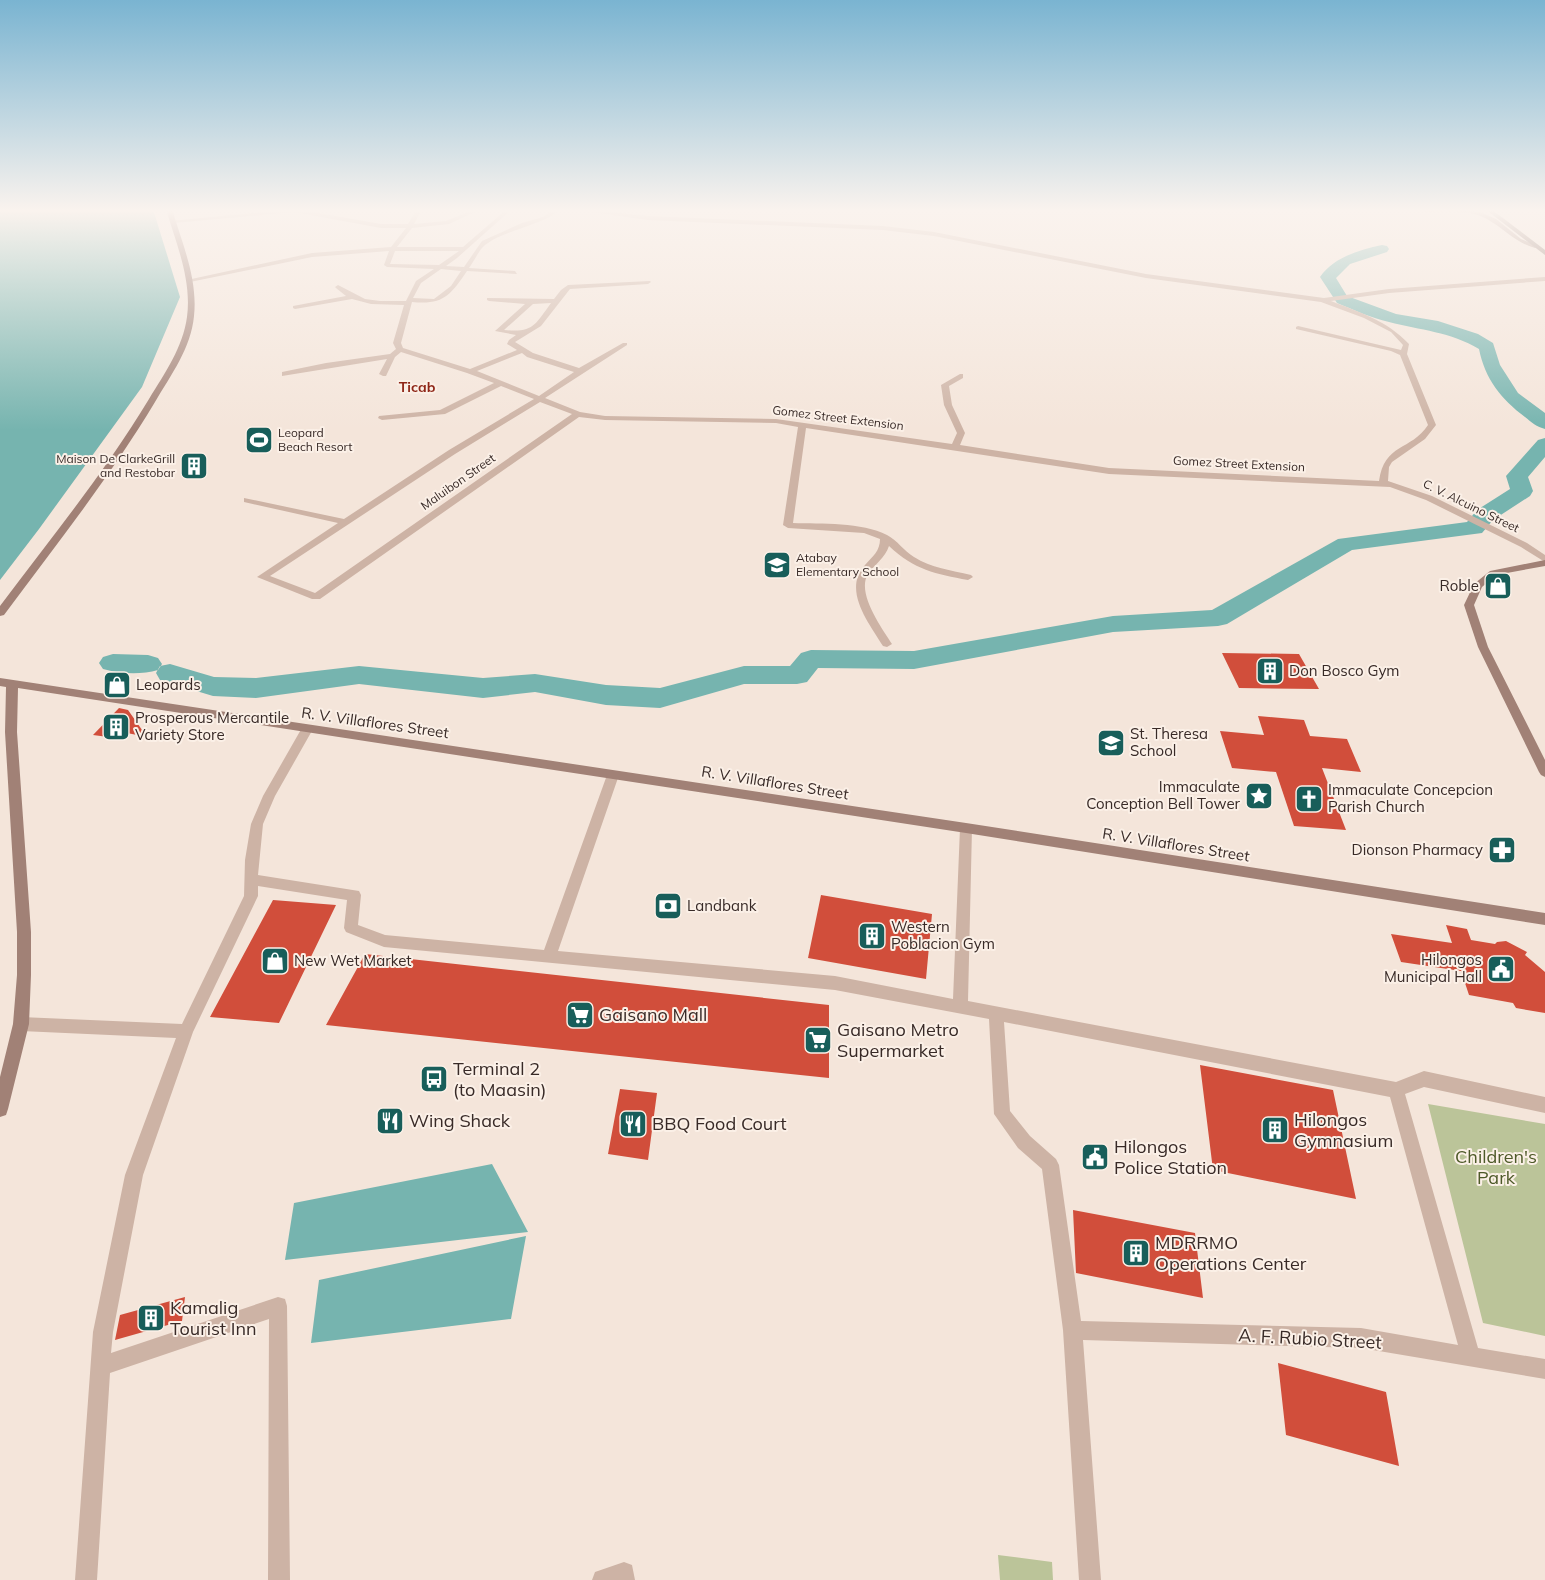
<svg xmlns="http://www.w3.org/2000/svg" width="1545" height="1580" viewBox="0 0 1545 1580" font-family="Mulish,sans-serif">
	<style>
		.green { fill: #bbc499 }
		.water { fill: #76b4af }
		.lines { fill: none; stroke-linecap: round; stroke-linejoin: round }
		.river { fill: #76b4af; fill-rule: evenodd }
		.building { fill: #d14e3b }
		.street { fill: #cdb3a5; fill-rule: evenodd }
		.secondary { fill: #a18176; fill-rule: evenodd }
		.primary { fill: #7c5f56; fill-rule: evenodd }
		.labels { text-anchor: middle; stroke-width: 4; stroke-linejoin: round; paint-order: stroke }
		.far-street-label { font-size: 12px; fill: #382a27; stroke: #fbf0e7 }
		.far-poi-label { font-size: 12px; fill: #382a27; stroke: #fbf0e7; text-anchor: start }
		.far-neighbourhood-label { font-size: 14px; font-weight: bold; fill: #8f2718; stroke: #fbf0e7 }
		.poi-label { font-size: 15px; fill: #382a27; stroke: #fbf0e7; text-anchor: start }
		.street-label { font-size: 15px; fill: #382a27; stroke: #fbf0e7 }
		.near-poi-label { font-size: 18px; fill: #382a27; stroke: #fbf0e7; text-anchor: start }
		.near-park-label { font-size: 18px; fill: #4d5928; stroke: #fbf0e7 }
		.near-street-label { font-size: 18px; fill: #382a27; stroke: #fbf0e7 }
	</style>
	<rect width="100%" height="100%" fill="#f4e5da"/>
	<path class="green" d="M1428,1104L1545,1124V1336L1483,1323Z
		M998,1555L1052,1562L1053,1580H1000Z"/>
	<path class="water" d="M0,209H153L180,297L142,387L39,529L0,580Z
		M492,1164L528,1232L285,1260L294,1203Z
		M526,1236L511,1319L311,1343L319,1280Z"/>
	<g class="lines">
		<path class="river" d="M1382,245L1387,246L1389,249L1387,252L1350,264L1336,278L1347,296L1396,314L1438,321L1478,334L1493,343L1500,365L1518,393L1545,413V429C1537,427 1531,422 1525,417C1501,399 1485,379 1479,349C1451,332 1420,330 1389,322C1371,318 1354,310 1337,303L1320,277C1334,257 1359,250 1382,245Z
			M1545,438V457L1528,477L1533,491L1530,496L1493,520L1482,533L1352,550L1227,624L1218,626L1113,632L914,669L818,668L807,682L797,684H744L660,708L606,705L535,692L483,698L359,684L256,698L213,696L160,680L156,673L160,666L170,664L214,677L256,678L359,666L483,678L535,674L606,685L660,688L744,666H790L801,653L811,650L914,651L1113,616L1212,610L1338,539L1467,522L1477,510L1510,489L1506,476L1538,440Z
			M113,654L148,655L158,658L162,664L158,670C141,675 120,674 103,669L99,663L103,657Z"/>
	</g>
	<path class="building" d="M1222,653L1299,654L1319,689L1239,688Z
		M119,708L128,710L147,737L127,733L124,735L108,737L93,735Z
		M1258,716L1304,720L1310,736L1347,739L1361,772L1322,768L1346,830L1294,826L1276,772L1232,768L1220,731L1264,735Z
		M821,895L932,914L926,979L808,958Z
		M273,900L336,905L279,1023L210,1017Z
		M1446,925L1467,929L1471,940L1495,944L1497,942L1506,941L1527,952L1525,955L1545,972V1013L1516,1008L1513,1003L1469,995L1461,971L1401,962L1391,934L1452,943Z
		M365,954L829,1005V1078L326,1025Z
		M1200,1065L1333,1090L1356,1199L1213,1170Z
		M620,1089L657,1093L648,1160L608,1154Z
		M1073,1210L1195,1233L1203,1298L1076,1273Z
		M185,1297L182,1321L115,1340L120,1315Z
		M1278,1363L1386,1392L1399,1466L1286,1435Z"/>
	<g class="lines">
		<path class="street" d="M295,209L381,224H408L417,209H422L414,224L446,221L475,209H481L449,224L412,228L397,247H463L507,209H512L457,258L446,266L464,267L482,241L522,223L543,217L555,209H560C549,223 506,230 488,243C480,247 475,260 469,268L515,271L517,274L467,271C450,296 443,305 412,302L401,343L403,348L470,369L517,350L507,344L509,340L516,335L495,331L525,304L489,301L487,300V298L554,299L561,290L568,285L650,281L651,282L648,284L570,289L541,326L515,342L533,353L579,368L623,343H627V345L545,398L580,412L605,416L776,419L952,444L957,433L944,405L941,385L960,374H963V378L949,386L952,405L965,433L960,445L1109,468L1379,481C1384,443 1411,451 1428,425L1400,355L1391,351L1296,329V327L1298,326L1401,350L1403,345L1391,332L1364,318L1321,302L1146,278L934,236L883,230L648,220L570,209H583L648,216L883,226L934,232L1146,274L1324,298L1389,289L1545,277V281L1389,293L1331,301C1361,313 1386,320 1409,344L1407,354L1436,425L1425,439L1392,462L1389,467L1388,481L1432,496L1527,543L1545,555V562L1521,547L1426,500L1390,487L1109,474L806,428L793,523C821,524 862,522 887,535C897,540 904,551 914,557C931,568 951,570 971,575L973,577L968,580C936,574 914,570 889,546C885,558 875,564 868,574C856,593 882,628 892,644L887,647L883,646C869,623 842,590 865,565C873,556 880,551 880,539L864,533L788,528L783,525L798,427L776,423L605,420L579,417L320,599H312L257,577L338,523L244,502V498L344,519L449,450L534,399L501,386L445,414L382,420L378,418L379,416L440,410L494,383L467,373L401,352L395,357L386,376H383L379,374L387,359L282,376V372L326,363L390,354L396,349L393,343L404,305L371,304L352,299L295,309L293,308V306L346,296L336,288L335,287L338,285L365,299L380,301H406L416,281L434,269L387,267L384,265L389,251L312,257L190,282L187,280L312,253L391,247L406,228H381L294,212L173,223L170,221ZM395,251H459L439,265L390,264ZM441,269L461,271L451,286L434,299L413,298L421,283ZM551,303C535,325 533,333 504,330L533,304ZM522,353L527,357L574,372L539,396L477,371ZM540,402L572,414L315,593L270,576L455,454Z
			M307,725L313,729L275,796L263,824L258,875L359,891L361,895L358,925L385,935L544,950L607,775L609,772H617L619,775L558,951L835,976L953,999L960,828L961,824H971L972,828L968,1001L1396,1082L1424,1071L1545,1097V1113L1424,1087L1405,1094L1478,1348L1545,1359V1379L1361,1348L1083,1340L1101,1580H1079L1063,1330L1042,1169L1018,1148L994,1114L989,1019L835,990L384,947L346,932L344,928L347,900L258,886V896L193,1032L143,1175L113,1332L111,1353L278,1297L285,1299L287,1306L290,1580H268L269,1319L110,1373L97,1580H75L93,1332L125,1175L176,1038L21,1031L16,1029L13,1024L16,1019L21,1017L182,1024L244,896L245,860L251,824L263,796L303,726ZM1004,1022L1390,1097L1458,1345L1361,1328L1081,1321L1059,1165L1056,1159L1030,1136L1010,1111Z
			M624,1562L632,1565L635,1580H592L595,1572Z"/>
		<path class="secondary" d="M166,209H172C182,243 198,279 194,316C191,348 171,375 155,402C110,477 56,545 4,615L0,616V606C51,538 105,472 149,399C165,373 183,347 187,317C192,280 176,243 166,209Z
			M1407,209H1461L1480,212L1496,219L1521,239L1538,246L1535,248C1510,241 1498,220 1474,214C1456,209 1419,215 1407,209Z
			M1545,560V566L1496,575L1482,587L1474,605L1488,647L1545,760V777L1541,775L1539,772L1478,647L1464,605L1474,584L1490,571Z
			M0,678L966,823L1545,913V925L966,833L18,688L17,732L31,932V975L29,1024L8,1109L6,1115L0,1117V1077L13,1024L17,975V932L5,732L6,687L0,686Z"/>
		<path class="primary" d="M1485,209H1491L1545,250V255Z"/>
	</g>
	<linearGradient id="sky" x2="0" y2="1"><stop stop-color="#7ab4d1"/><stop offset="0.49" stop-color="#faf3ee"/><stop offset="1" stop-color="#faf3ee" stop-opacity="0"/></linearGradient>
	<rect width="1545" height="430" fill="url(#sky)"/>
	<defs>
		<g id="stadium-square" transform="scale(1.4375)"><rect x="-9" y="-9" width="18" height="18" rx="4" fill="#185e5a" stroke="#fbf0e7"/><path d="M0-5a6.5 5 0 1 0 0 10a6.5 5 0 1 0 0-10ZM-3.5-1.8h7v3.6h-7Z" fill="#fff"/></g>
		<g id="building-square" transform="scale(1.4375)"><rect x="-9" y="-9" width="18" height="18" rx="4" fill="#185e5a" stroke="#fbf0e7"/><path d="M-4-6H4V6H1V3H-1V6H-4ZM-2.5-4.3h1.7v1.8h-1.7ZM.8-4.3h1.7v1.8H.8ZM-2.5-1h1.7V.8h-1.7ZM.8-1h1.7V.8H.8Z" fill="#fff"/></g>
		<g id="school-square" transform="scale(1.4375)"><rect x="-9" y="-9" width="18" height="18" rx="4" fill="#185e5a" stroke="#fbf0e7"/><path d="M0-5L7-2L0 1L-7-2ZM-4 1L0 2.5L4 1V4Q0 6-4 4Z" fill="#fff"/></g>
		<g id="shop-square" transform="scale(1.4375)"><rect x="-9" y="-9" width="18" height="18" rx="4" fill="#185e5a" stroke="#fbf0e7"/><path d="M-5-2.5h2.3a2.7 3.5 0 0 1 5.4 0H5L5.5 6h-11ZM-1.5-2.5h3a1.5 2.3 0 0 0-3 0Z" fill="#fff"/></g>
		<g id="sight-square" transform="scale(1.4375)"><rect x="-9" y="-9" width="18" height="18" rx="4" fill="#185e5a" stroke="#fbf0e7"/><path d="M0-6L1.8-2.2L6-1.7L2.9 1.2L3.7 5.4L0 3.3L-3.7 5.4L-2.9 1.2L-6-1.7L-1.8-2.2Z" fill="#fff"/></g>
		<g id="church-square" transform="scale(1.4375)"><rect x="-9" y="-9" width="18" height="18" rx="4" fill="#185e5a" stroke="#fbf0e7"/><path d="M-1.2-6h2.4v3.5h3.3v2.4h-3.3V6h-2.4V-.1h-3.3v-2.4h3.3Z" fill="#fff"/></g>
		<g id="pharmacy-square" transform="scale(1.4375)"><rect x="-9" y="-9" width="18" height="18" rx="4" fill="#185e5a" stroke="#fbf0e7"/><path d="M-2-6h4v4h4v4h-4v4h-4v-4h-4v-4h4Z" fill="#fff"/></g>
		<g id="bank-square" transform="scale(1.4375)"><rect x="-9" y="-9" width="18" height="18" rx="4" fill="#185e5a" stroke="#fbf0e7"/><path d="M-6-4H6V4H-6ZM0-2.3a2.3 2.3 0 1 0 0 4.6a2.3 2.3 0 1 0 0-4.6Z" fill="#fff"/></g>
		<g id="civic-square" transform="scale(1.4375)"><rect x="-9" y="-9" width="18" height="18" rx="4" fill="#185e5a" stroke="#fbf0e7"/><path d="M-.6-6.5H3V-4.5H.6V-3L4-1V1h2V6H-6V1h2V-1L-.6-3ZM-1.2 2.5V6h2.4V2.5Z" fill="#fff"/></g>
		<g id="supermarket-square" transform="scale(1.4375)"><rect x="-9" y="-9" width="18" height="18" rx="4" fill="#185e5a" stroke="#fbf0e7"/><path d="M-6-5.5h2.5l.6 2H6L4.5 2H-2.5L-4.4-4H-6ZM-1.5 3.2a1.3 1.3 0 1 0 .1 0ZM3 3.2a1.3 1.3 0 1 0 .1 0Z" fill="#fff"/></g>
		<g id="bus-square" transform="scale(1.4375)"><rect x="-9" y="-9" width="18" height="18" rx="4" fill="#185e5a" stroke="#fbf0e7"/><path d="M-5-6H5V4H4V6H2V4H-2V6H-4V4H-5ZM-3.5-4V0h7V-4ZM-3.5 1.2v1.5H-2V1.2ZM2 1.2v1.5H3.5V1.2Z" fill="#fff"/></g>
		<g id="restaurant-square" transform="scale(1.4375)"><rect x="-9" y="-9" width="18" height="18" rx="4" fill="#185e5a" stroke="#fbf0e7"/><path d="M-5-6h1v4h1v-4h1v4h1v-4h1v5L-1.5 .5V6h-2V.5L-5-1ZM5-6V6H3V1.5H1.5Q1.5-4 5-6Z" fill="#fff"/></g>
	</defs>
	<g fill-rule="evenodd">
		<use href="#stadium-square" x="259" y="440"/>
		<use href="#building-square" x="194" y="466"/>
		<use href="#school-square" x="777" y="565"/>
		<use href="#shop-square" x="1498" y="586"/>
		<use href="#building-square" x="1270" y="671"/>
		<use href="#shop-square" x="117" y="685"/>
		<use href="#building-square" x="116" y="727"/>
		<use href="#school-square" x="1111" y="743"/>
		<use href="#sight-square" x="1259" y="796"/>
		<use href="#church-square" x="1309" y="799"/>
		<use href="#pharmacy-square" x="1502" y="850"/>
		<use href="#bank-square" x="668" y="906"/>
		<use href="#building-square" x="872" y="936"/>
		<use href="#shop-square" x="275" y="961"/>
		<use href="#civic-square" x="1501" y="969"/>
		<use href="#supermarket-square" x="580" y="1015"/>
		<use href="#supermarket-square" x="818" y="1040"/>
		<use href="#bus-square" x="434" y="1079"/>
		<use href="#restaurant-square" x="390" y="1121"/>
		<use href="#restaurant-square" x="633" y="1124"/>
		<use href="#building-square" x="1275" y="1130"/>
		<use href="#civic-square" x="1095" y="1157"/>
		<use href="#building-square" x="1136" y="1253"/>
		<use href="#building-square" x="151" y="1318"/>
	</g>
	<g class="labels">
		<g class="far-street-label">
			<text transform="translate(838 418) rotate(7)" y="4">Gomez Street Extension</text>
			<text transform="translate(1239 464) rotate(3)" y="4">Gomez Street Extension</text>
			<text transform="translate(458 482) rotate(-35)" y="4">Maluibon Street</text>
			<text transform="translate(1471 506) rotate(26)" y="4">C. V. Alcuino Street</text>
		</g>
		<g class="far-poi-label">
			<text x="278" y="437">Leopard<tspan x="278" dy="14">Beach Resort</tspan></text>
			<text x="175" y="463" text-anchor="end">Maison De ClarkeGrill<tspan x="175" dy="14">and Restobar</tspan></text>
			<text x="796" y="562">Atabay<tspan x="796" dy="14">Elementary School</tspan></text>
		</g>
		<g class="far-neighbourhood-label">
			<text x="417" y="392">Ticab</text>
		</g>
		<g class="poi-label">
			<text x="1479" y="591" text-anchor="end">Roble</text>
			<text x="1289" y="676">Don Bosco Gym</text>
			<text x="136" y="690">Leopards</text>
			<text x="135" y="723">Prosperous Mercantile<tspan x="135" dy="17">Variety Store</tspan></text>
			<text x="1130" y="739">St. Theresa<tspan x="1130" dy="17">School</tspan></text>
			<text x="1240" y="792" text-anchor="end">Immaculate<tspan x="1240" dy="17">Conception Bell Tower</tspan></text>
			<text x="1328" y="795">Immaculate Concepcion<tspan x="1328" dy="17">Parish Church</tspan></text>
			<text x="1483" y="855" text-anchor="end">Dionson Pharmacy</text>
			<text x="687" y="911">Landbank</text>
			<text x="891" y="932">Western<tspan x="891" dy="17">Poblacion Gym</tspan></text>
			<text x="1482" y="965" text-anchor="end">Hilongos<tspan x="1482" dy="17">Municipal Hall</tspan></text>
			<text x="294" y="966">New Wet Market</text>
		</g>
		<g class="street-label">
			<text transform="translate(375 723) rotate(8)" y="5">R. V. Villaflores Street</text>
			<text transform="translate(775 783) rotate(9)" y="5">R. V. Villaflores Street</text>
			<text transform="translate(1176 845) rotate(9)" y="5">R. V. Villaflores Street</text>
		</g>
		<g class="near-poi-label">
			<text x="599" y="1021">Gaisano Mall</text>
			<text x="837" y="1036">Gaisano Metro<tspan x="837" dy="21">Supermarket</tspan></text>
			<text x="453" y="1075">Terminal 2<tspan x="453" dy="21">(to Maasin)</tspan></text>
			<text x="1294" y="1126">Hilongos<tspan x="1294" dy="21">Gymnasium</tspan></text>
			<text x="409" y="1127">Wing Shack</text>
			<text x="652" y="1130">BBQ Food Court</text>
			<text x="1114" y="1153">Hilongos<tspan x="1114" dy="21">Police Station</tspan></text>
			<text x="1155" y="1249">MDRRMO<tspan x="1155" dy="21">Operations Center</tspan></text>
			<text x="170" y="1314">Kamalig<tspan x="170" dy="21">Tourist Inn</tspan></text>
		</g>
		<g class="near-park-label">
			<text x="1496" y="1163">Children's<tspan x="1496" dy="21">Park</tspan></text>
		</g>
		<g class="near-street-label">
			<text transform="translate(1310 1339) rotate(3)" y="6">A. F. Rubio Street</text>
		</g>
	</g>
</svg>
